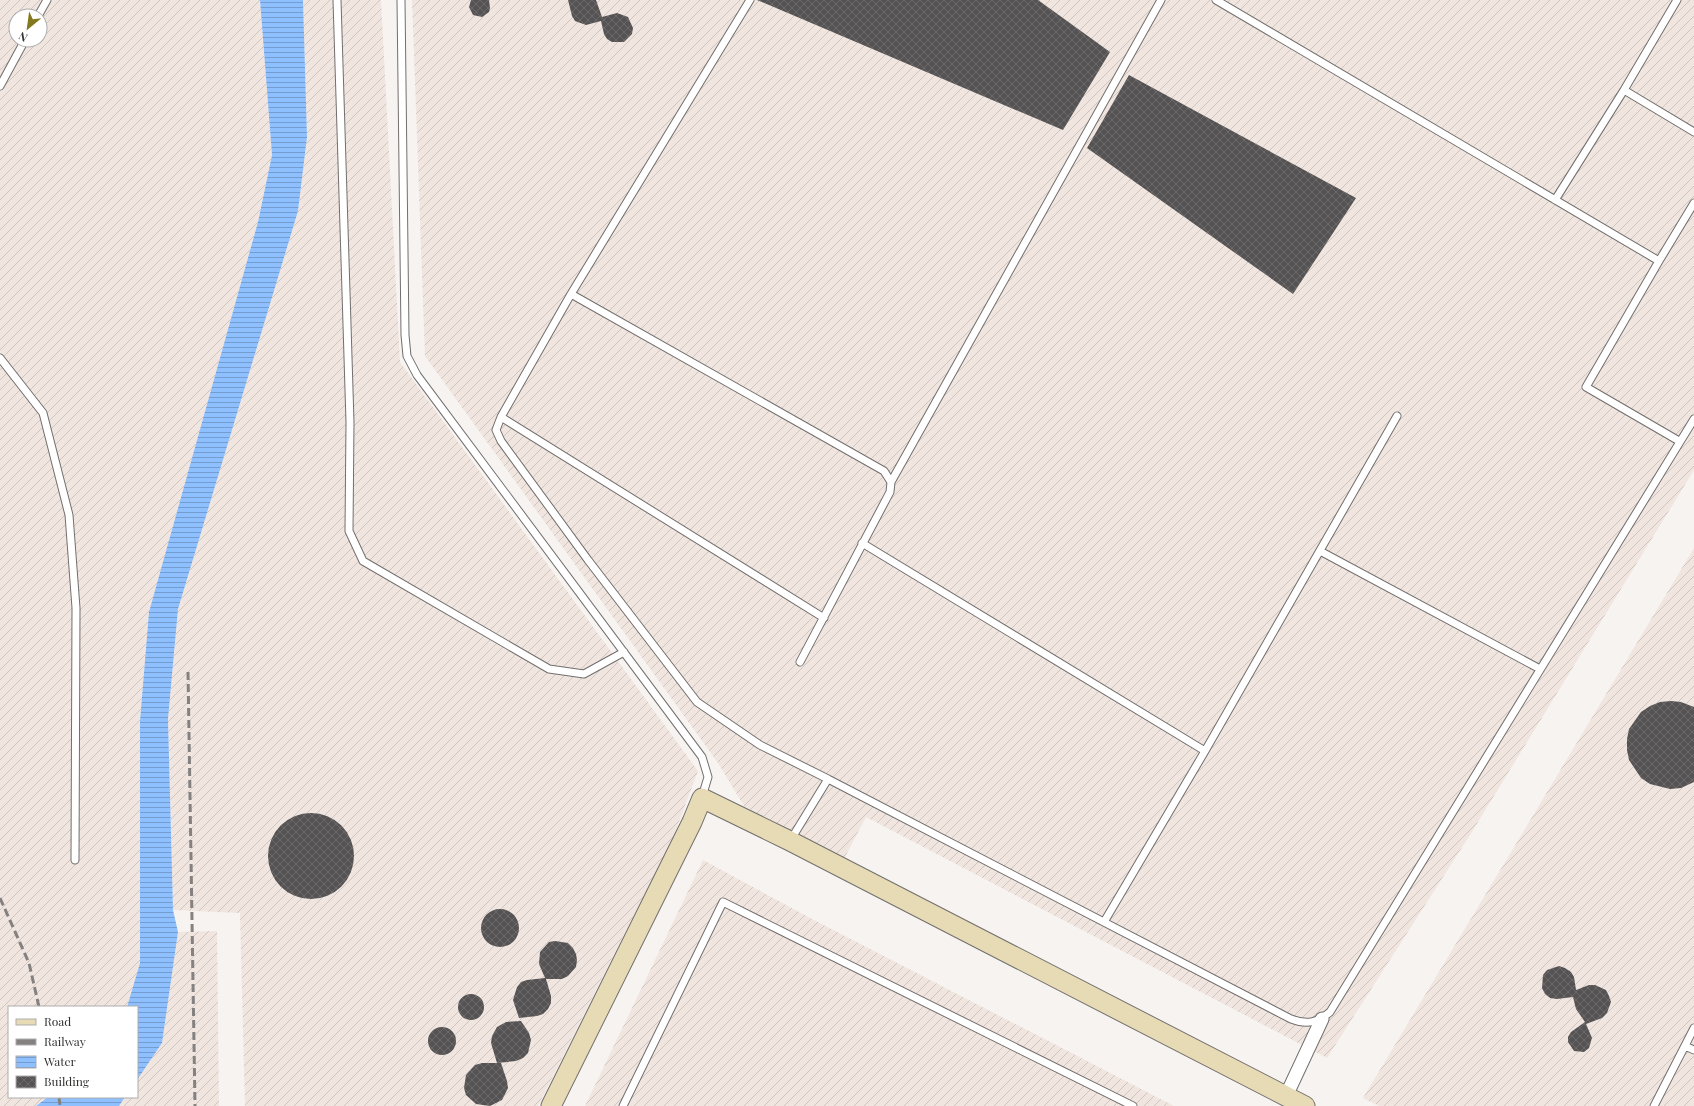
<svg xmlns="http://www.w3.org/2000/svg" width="1694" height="1106" viewBox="0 0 1694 1106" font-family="'Playfair Display',serif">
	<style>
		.industrial { fill: url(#industrial-furrows); fill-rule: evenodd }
		.water { fill: url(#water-rules) }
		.building { fill: url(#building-cross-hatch) }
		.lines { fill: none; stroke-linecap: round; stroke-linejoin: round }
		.lane-casing { stroke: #726f6e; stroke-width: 9 }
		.street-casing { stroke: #726f6e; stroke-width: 15 }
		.secondary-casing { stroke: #726f6e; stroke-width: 21 }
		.lane { stroke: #fff; stroke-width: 7 }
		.street { stroke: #fff; stroke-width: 13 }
		.secondary { stroke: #e6dbb5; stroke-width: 19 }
		.rail { stroke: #848180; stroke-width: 3; stroke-dasharray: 8 4; stroke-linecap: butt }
	</style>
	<defs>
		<pattern id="industrial-furrows" width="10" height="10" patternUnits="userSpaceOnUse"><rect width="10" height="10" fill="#f0e5df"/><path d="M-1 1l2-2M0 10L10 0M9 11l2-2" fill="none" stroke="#cec5c0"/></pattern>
		<pattern id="water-rules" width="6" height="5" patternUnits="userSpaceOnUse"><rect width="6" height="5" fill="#8ebffe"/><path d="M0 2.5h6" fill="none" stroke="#759cce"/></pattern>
		<pattern id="building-cross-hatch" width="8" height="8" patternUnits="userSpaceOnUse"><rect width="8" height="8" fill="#565354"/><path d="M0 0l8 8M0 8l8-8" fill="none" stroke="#6c696a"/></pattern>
	</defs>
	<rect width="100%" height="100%" fill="#f7f3f1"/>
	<path class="industrial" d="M0,0H260L272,155L258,222L149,613L140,721V963L127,1007H9V1097H48L36,1106H0ZM16,16H40V40H16Z
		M303,0H381L400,362L698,771L671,843L617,948L538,1106H245L240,913L173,910L168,719L178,609L298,211L307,137Z
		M412,0H1694V470L1470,835L1327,1058L866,817L843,861L744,806L718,763L425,356Z
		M1694,548V1106H1379L1363,1098Z
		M703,860L814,920L1174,1106H585Z
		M217,931L219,1106H119L125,1097H137V1080L162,1043L178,932Z"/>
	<path class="water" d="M260,0H303L307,137L298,211L178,609L168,719L173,910L178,932L162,1043L137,1080V1007H127L140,963V721L149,612L258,222L272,155Z
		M48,1097H125L119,1106H36Z"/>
	<path class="building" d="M471,0H489L490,8L489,12L482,17L473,15L469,7Z
		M568,0H596L602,17L617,13L628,17L633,28L632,34L624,42H612L607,39L604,34L601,21L586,25L575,21L572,16Z
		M757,0H1038L1110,52L1063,130Z
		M1129,75L1356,198L1293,294L1087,148Z
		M1671,701L1681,702L1694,707V782L1681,788L1670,789L1650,784L1641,778L1629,760L1627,750V739L1629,729L1641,712L1650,706L1660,702Z
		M268 856a43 43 0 1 1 86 0a43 43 0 1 1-86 0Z
		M481 928a19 19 0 1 1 38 0a19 19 0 1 1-38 0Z
		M555,941L568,943L573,948L576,954L577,960L576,967L568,976L562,979H546L551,996V1003L548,1009L543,1014L537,1016L519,1018L513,1000L517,987L521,982L527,980L545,978L539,964L540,952L549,942Z
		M1559,966L1565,968L1571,972L1574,977L1576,990L1589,985H1595L1606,990L1609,996L1611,1002L1607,1013L1602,1018L1586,1024L1592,1038L1589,1048L1584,1052L1574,1051L1568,1042V1037L1571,1032L1585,1022L1576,1009L1573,997L1557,999L1550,998L1545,994L1542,988L1543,975L1547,970Z
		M458 1007a13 13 0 1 1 26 0a13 13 0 1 1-26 0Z
		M521,1021L529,1033L531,1040L528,1053L523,1058L516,1061L497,1063L491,1043L492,1036L497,1027L506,1022Z
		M428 1041a14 14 0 1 1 28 0a14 14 0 1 1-28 0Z
		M482,1063H501L507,1081L508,1088L502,1100L490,1106L476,1104L466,1095L464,1088L466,1075L475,1065Z"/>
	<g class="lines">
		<g class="lane-casing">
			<path id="lane" d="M337,0L350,422L349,531L363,561L549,669L584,674L624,652
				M401,0L405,335L407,356L417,375L702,757L708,777L702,797
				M750,0L571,294L501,417L496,430L501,441L588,560L697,702L760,745L828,779
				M1216,0L1659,261L1586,387L1679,441
				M1677,0L1624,90L1694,132
				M38,16L47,0
				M0,86L25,40
				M1555,200L1624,90
				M1659,261L1694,203
				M571,294L884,471L891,482L890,492L800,662
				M0,358L43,413L69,515L76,608L75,860
				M501,417L824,618
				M891,482L1161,0
				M862,543L1205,751
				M1320,551L1540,669
				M790,841L828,779L1291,1019C1307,1025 1317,1023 1330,1012L1694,419
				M1104,922L1205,751L1397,416
				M1685,1046L1694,1050
				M623,1106L723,902L1133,1106
				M1654,1106L1694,1028"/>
		</g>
		<g class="street-casing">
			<path id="street" d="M1286,1096L1322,1019"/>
		</g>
		<g class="secondary-casing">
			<path id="secondary" d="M551,1106L692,822L702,798L790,841L1305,1106"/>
		</g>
		<use href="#lane" class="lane"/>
		<use href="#street" class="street"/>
		<use href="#secondary" class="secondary"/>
		<path class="rail" d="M188,672L195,1106
			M0,898L29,963L39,1007
			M59,1097L60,1106"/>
	</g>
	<rect x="8" y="1006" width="130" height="92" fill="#ffffff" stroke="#adadad"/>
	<rect x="16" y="1019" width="20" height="6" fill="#e6dbb5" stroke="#adadad"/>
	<text x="44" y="1026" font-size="12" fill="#333231">Road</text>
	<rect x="16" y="1039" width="20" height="6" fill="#848180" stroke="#adadad"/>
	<text x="44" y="1046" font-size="12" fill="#333231">Railway</text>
	<rect x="16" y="1056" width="20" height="12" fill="url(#water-rules)" stroke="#adadad"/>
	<text x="44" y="1066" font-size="12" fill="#333231">Water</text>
	<rect x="16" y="1076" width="20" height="12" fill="url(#building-cross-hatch)" stroke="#adadad"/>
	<text x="44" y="1086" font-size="12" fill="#333231">Building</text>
	<g transform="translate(28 28) rotate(209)"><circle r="19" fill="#ffffff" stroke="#adadad"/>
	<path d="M0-3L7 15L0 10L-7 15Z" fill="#83781c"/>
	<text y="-6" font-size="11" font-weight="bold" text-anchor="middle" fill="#333231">N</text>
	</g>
</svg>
